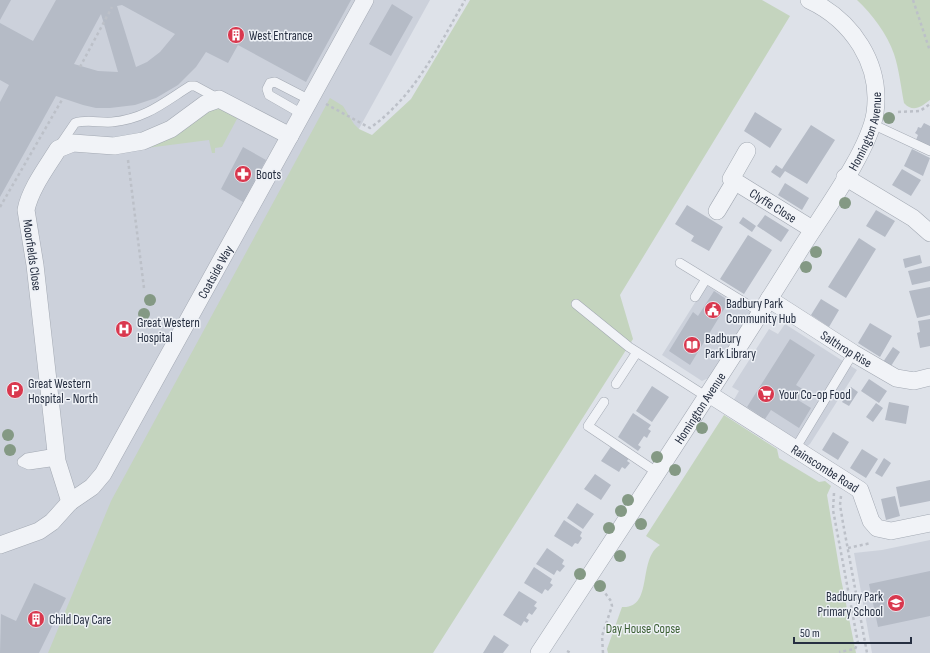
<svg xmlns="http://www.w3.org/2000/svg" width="930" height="653" viewBox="0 0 930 653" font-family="'Sofia Sans Condensed',sans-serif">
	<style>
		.built { fill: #ccd1db }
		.green { fill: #c4d4be }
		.building { fill: #b5bbc6; fill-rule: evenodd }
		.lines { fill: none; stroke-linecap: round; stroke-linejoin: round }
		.lane-casing { stroke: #a3a9b3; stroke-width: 10 }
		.street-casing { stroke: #a3a9b3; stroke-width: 18 }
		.path { stroke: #bcc0c8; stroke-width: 2.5; stroke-dasharray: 3 3; stroke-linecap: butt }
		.lane { stroke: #f1f3f7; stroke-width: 9 }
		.street { stroke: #f1f3f7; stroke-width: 17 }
		.tree { fill: #849984 }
		.labels { text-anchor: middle; stroke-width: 3; stroke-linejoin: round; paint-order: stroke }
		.poi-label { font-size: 13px; fill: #262f41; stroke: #eef1f6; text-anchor: start }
		.street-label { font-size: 13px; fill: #262f41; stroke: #eef1f6 }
		.park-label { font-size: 13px; fill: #3a5e32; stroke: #eef1f6 }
	</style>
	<rect width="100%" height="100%" fill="#dee2e9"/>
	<path class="built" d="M0,0H430L70,653H0Z
		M706,285L751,313L711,377L702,381L662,355Z
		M785,324L857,370L810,444L806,447L732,403L739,391L732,387L769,329L778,334Z
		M930,540V653H872L854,553L882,550Z"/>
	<path class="green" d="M470,0H762L790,16L620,295L633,339L433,653H48L111,501L330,98L343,106L354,124L359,129L372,135L411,99Z
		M857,0H930V100C921,107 913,113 904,103C901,87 899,69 894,54C887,34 872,14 857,0Z
		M220,109L238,117L222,147L215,148V153H212L209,140L131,150L211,110Z
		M724,415L777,449L779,458L819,482L825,481L831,486L827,495L841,579L856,653H608L607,649L622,607C654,609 637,559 660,545L646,536Z"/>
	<path class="building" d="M0,0H11L0,20Z
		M56,0H351L306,82L238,45L228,63L206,52L196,67L178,85L156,98L135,105L110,108H96L83,105L56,96L0,197V102L9,85L0,80V23L33,41ZM122,5L175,34L160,52L147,62L136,67L117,6ZM101,14L118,72L98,71L74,64Z
		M392,4L413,17L391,56L369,44Z
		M755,112L782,129L770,148L744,131Z
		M924,123L930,126V147L916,140L918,135L915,133L917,130L918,127L921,128Z
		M811,125L835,140L807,184L785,171L780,178L771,172L776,165L782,169Z
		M243,147L266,160L243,202L221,189Z
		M912,149L930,158L923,176L904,166Z
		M902,169L921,180L911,196L892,185Z
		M785,183L809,198L802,210L778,195Z
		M687,205L723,227L709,251L691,241L694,236L675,224Z
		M876,210L895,221L885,237L866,226Z
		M765,215L789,230L781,242L757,226Z
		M743,217L756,226L752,232L739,223Z
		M748,235L772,250L744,294L720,279Z
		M859,238L876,249L846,298L828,287Z
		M920,255L922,263L905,268L903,259Z
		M930,266V281L912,285L908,271Z
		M930,287V315L917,318L909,291Z
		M714,291L729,301L690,365L669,351L693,312L698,316Z
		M821,299L839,310L829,327L811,315Z
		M930,319V346L920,348L917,333L920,332L918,321Z
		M870,323L892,336L880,357L858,343Z
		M790,339L815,355L796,385L804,390L798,400L811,408L799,428L771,410L765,419L747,407Z
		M893,347L900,352L891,366L883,362Z
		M869,379L887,391L879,403L861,391Z
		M652,386L669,397L652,422L636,411Z
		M851,387L858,392L849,406L842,402Z
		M889,402L909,406L906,424L885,420Z
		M876,403L883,408L873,422L866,417Z
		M633,413L651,425L648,429L651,431L649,434L647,438L644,436L638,445L641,447L638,451L618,437Z
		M833,432L849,442L838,460L822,450Z
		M612,445L630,457L627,461L630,463L625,469L622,467L619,472L601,461Z
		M862,449L878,459L866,478L850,468Z
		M884,458L891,463L882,477L875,473Z
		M595,474L611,485L601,500L584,489Z
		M930,480V501L900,507L896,487Z
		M895,496L900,516L886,520L881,499Z
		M577,503L594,514L583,529L567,518Z
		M564,520L582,532L580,536L582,538L578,544L575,543L572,547L554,536Z
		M547,548L564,560L562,564L565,566L560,572L557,570L554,575L536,564Z
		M534,567L552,579L550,583L553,585L548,591L545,589L542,594L524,583Z
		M930,571V616L878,627L869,584Z
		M34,583L66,598L39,653H0L1,614L16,621Z
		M519,591L537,602L534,606L537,608L532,615L529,613L526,618L529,620L527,623L524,621L521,626L503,615Z
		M494,635L509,645L503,653H483Z"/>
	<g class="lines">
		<g class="lane-casing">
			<path id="lane" d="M302,114L269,95L267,89L270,83L275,82L310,100
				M872,124L930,151
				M58,148L75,123C87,119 99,123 112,122C145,119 163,103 190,86H195L219,99
				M680,263L760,312
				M695,297L706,279
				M576,304L629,347L707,397
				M616,384L637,352
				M604,402L588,426L658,473
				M795,449L853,353
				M22,462L29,465L57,461
				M22,462L27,458L56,453"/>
		</g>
		<g class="street-casing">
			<g id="street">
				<path id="s1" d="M747,151L731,179L812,229"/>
				<path d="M845,177L913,218L930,233"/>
				<path d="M717,211L735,181"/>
				<path id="s2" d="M769,299L853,353L896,378L914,381L930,377"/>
				<path id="s3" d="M709,394L860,490L871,521L877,528L891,531L930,523"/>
				<path d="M70,502L57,461L35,265L26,210C30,189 47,167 58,149L73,143L114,146L143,141L171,129L205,104L219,99L290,136"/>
				<path id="s4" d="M0,545L39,531L52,522L70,502L92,487L103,474L365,0"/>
				<path id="s5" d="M539,653C626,520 714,388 798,253C820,217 869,152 875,113C882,64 852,20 809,0"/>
			</g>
		</g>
		<path class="path" d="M913,0L930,51
			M80,67L112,7
			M326,104L370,128C415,96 438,47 465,0
			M898,112L920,111L930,104
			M128,160L144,288
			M0,207L63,98
			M834,493L833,510L858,643L855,649L839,652
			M841,496L840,505L843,523L867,653
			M848,548L871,543
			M567,651L571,653
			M603,653L602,636L612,606L611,601L605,593"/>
		<use href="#lane" class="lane"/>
		<use href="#street" class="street"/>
	</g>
	<g class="tree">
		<circle cx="889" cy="118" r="6"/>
		<circle cx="845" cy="203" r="6"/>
		<circle cx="816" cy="252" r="6"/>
		<circle cx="806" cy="267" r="6"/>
		<circle cx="150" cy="300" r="6"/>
		<circle cx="144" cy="314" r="6"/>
		<circle cx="702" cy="428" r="6"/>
		<circle cx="8" cy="435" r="6"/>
		<circle cx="10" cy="450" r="6"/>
		<circle cx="657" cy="457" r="6"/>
		<circle cx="675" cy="470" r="6"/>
		<circle cx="628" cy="500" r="6"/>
		<circle cx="621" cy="511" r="6"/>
		<circle cx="641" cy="524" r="6"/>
		<circle cx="609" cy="528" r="6"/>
		<circle cx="620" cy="556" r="6"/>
		<circle cx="580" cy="574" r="6"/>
		<circle cx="600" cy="586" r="6"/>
	</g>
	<defs>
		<g id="building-disc" transform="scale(0.9)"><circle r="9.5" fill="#d9384e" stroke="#eef1f6"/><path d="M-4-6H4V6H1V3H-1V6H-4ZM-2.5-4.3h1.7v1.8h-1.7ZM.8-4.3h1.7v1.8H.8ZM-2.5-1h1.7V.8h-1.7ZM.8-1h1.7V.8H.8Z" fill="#fff"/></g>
		<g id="pharmacy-disc" transform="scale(0.9)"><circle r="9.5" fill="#d9384e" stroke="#eef1f6"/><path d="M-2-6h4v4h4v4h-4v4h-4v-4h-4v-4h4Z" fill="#fff"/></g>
		<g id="civic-disc" transform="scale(0.9)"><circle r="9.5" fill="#d9384e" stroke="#eef1f6"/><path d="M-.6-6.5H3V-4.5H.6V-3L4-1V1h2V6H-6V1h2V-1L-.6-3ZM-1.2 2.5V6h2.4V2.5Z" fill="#fff"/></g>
		<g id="hospital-disc" transform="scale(0.9)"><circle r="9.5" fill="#d9384e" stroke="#eef1f6"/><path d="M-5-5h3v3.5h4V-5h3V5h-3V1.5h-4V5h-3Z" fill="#fff"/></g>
		<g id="library-disc" transform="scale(0.9)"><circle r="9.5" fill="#d9384e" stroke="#eef1f6"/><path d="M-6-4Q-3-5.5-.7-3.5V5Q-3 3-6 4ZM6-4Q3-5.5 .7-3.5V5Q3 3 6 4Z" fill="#fff"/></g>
		<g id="parking-disc" transform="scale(0.9)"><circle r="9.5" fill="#d9384e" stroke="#eef1f6"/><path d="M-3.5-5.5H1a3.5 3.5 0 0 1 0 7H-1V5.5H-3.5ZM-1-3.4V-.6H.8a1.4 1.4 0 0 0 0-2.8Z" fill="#fff"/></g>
		<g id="supermarket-disc" transform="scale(0.9)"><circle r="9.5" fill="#d9384e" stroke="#eef1f6"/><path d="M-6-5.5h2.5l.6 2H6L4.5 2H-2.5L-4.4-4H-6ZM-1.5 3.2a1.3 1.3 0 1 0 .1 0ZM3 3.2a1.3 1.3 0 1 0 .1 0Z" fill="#fff"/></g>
		<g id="school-disc" transform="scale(0.9)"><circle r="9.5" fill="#d9384e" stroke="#eef1f6"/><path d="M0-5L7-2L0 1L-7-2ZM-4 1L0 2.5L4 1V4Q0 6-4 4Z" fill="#fff"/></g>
	</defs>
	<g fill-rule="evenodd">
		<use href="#building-disc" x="236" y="35"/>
		<use href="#pharmacy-disc" x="243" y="174"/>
		<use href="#civic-disc" x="713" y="310"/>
		<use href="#hospital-disc" x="124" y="329"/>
		<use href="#library-disc" x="692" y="345"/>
		<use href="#parking-disc" x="15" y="390"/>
		<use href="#supermarket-disc" x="766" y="394"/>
		<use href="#school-disc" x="896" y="603"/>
		<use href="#building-disc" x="36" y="619"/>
	</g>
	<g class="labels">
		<g class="poi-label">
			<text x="249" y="40">West Entrance</text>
			<text x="256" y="179">Boots</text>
			<text x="726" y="308">Badbury Park<tspan x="726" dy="15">Community Hub</tspan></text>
			<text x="137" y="327">Great Western<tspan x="137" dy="15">Hospital</tspan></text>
			<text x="705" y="343">Badbury<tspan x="705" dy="15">Park Library</tspan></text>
			<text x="28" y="388">Great Western<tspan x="28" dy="15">Hospital - North</tspan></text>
			<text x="779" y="399">Your Co-op Food</text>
			<text x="883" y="601" text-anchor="end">Badbury Park<tspan x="883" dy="15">Primary School</tspan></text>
			<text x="49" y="624">Child Day Care</text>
		</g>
		<g class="street-label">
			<text dy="5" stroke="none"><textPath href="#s5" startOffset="617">Homington Avenue</textPath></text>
			<text dy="5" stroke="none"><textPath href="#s1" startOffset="82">Clyffe Close</textPath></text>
			<text transform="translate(33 255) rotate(82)" y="5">Moorfields Close</text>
			<text dy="5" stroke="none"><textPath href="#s4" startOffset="359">Coatside Way</textPath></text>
			<text dy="5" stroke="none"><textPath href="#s2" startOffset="92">Salthrop Rise</textPath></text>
			<text dy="5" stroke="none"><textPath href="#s5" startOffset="293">Homington Avenue</textPath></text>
			<text dy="5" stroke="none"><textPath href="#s3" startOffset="138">Rainscombe Road</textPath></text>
		</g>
		<g class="park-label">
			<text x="643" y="633">Day House Copse</text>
		</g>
	</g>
	<path d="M794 637v6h117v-6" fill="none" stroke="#262f41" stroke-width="2"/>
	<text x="800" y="637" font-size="12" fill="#262f41" stroke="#eef1f6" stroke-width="3" paint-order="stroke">50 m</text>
</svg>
